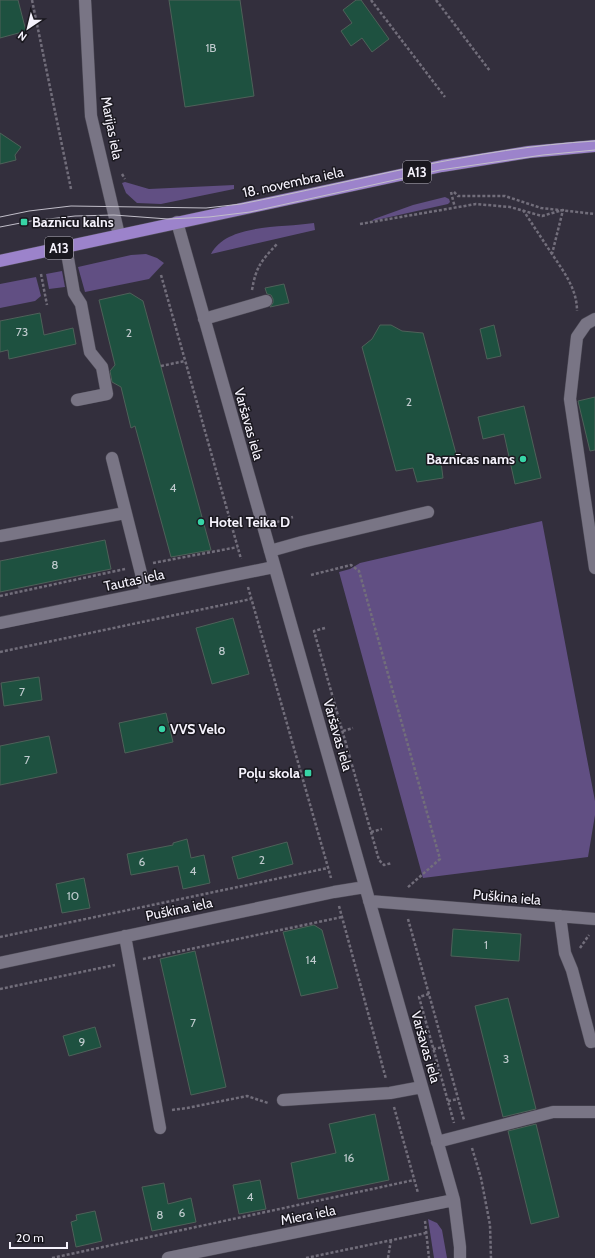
<svg xmlns="http://www.w3.org/2000/svg" width="595" height="1258" viewBox="0 0 595 1258" font-family="Cabin,sans-serif">
	<style>
		.green { fill: #614f83 }
		.building { fill: #1e5140; stroke: #4e6159 }
		.lines { fill: none; stroke-linecap: round; stroke-linejoin: round }
		.minor-casing { stroke: #4f4c58; stroke-width: 13 }
		.major-casing { stroke: #4f4c58; stroke-width: 13 }
		.path { stroke: #726e7b; stroke-width: 2.5; stroke-dasharray: 3 2; stroke-linecap: butt }
		.minor { stroke: #797585; stroke-width: 12 }
		.major { stroke: #9c83cb; stroke-width: 12 }
		.tram { stroke: #c1bec9; stroke-width: 1 }
		.poi-dot { fill: #37d4a6; stroke: #1a181f; stroke-width: 1.5 }
		.labels { text-anchor: middle; stroke-width: 3; stroke-linejoin: round; paint-order: stroke }
		.number-label { font-size: 12px; fill: #bfcacd }
		.shield { fill: #1a181f; stroke: #b3b1ba; stroke-width: 1 }
		.shield-label { font-size: 13px; font-weight: bold; fill: #f5f2fc }
		.street-label { font-size: 14px; fill: #f5f2fc; stroke: #1a181f }
		.poi-label { font-size: 14px; font-weight: bold; fill: #f5f2fc; stroke: #1a181f; text-anchor: start }
	</style>
	<rect width="100%" height="100%" fill="#332f3d"/>
	<path class="green" d="M125,182L149,189L234,185V189L161,204L137,203L126,193L122,183Z
		M445,197L449,199L450,202L448,204L372,221L374,219L413,205Z
		M314,223L315,230L211,254C227,223 283,228 314,223Z
		M146,254L157,258L164,263L149,279L85,292L78,267L131,255Z
		M62,271L65,287L49,289L46,274Z
		M36,277L41,296L35,301L0,308V284Z
		M542,521L595,801V815L588,857L423,878L339,572L350,569L360,563Z
		M428,1219L437,1223L442,1230L447,1258H434Z"/>
	<path class="building" d="M0,0H18L26,31L0,38Z
		M169,0H240L254,96L185,107Z
		M356,0H361L389,39L372,52L362,38L351,46L341,31L352,23L343,10Z
		M0,133L21,147L15,155L16,160L0,164Z
		M284,284L289,303L270,307L273,303V299L271,295L267,294L265,288Z
		M130,293L143,301L211,550L171,557L135,426L131,428L121,387L112,382L110,371L115,365L99,300Z
		M40,313L44,335L73,328L76,344L9,359L8,350L0,352V321Z
		M380,325H391L402,331L423,333L457,457L441,462L443,478L417,482L413,468L396,471L362,347L372,339Z
		M494,325L501,356L487,359L480,329Z
		M595,397V450L590,451L578,401Z
		M524,406L541,478L515,484L504,434L483,439L478,417Z
		M105,540L111,569L0,592V561Z
		M233,618L249,674L212,684L196,628Z
		M39,677L42,700L4,706L1,683Z
		M166,713L173,742L125,753L119,723Z
		M49,736L57,773L0,785V746Z
		M187,839L191,858L204,855L210,883L183,889L178,866L131,875L127,854L173,845V843Z
		M287,842L293,864L238,879L232,857Z
		M84,878L90,908L62,913L56,884Z
		M314,925L322,930L338,988L301,996L283,932Z
		M453,929L521,934L519,961L451,956Z
		M195,951L226,1087L191,1095L160,959Z
		M508,998L536,1109L503,1117L475,1006Z
		M95,1027L101,1047L69,1056L63,1036Z
		M375,1114L389,1180L298,1199L291,1163L336,1153L329,1124Z
		M536,1124L559,1217L531,1224L508,1131Z
		M260,1180L266,1209L239,1214L233,1185Z
		M164,1183L168,1204L191,1198L196,1222L152,1231L142,1187Z
		M95,1211L102,1241L76,1247L71,1222L77,1220L76,1215Z"/>
	<g class="lines">
		<g class="minor-casing">
			<path id="minor" d="M85,0L91,116L119,235
				M177,222L454,1200L460,1247V1258
				M66,247L74,293L81,304L90,352L102,367L107,394L77,400
				M204,319L266,301
				M595,319L586,324L577,337L570,399L595,568
				M112,458L146,593
				M0,536L125,513
				M270,551L302,542L428,512
				M0,623L274,567
				M369,901L595,919
				M560,916L565,953L572,970L591,1042L595,1041
				M125,936L160,1128
				M0,963L334,892L365,887
				M283,1100L390,1093L422,1087
				M437,1142L553,1112H595
				M168,1258L454,1200"/>
		</g>
		<g class="major-casing">
			<path id="major" d="M0,261L442,166L529,152L595,146"/>
		</g>
		<path class="path" d="M32,0L71,189
			M371,0L445,97
			M436,0L490,71
			M122,174L125,179
			M451,192L455,208
			M454,192L458,196H505L541,208L595,214
			M523,210L552,254
			M360,224L476,204L510,207L542,216L563,210L552,254C564,272 577,289 577,311
			M41,274L47,305
			M161,275L241,559
			M252,290C256,267 261,261 277,244
			M161,366L185,361
			M277,522L293,517
			M153,563L238,547
			M311,575L351,565L359,571L440,859L407,888
			M248,587L331,878
			M0,596L125,569
			M325,628L314,631L379,860L384,865L392,863
			M0,652L251,599
			M343,731L353,728
			M371,832L382,829
			M339,906L386,1079
			M408,919L464,1120
			M0,937L328,868
			M580,948L589,935
			M143,959L342,917
			M0,989L115,965
			M429,994L419,997L454,1123
			M433,1049L444,1047
			M448,1101L458,1099
			M394,1107L418,1193
			M172,1110L187,1108L247,1096L268,1103
			M472,1148L481,1178L490,1225L491,1258
			M425,1221L429,1258
			M52,1258L414,1180
			M306,1258L426,1233
			M388,1258L391,1240"/>
		<use href="#minor" class="minor"/>
		<use href="#major" class="major"/>
		<path class="tram" d="M0,217L29,211L71,206L206,208L241,204C358,181 475,148 595,141
			M0,227L31,221L75,216L114,215L168,219L209,217L250,212L440,170L543,155L595,150"/>
	</g>
	<g class="poi-dot">
		<rect x="20" y="218" width="8" height="8" rx="2"/>
		<circle cx="523" cy="459" r="4"/>
		<circle cx="201" cy="522" r="4"/>
		<circle cx="162" cy="729" r="4"/>
		<rect x="304" y="769" width="8" height="8" rx="2"/>
	</g>
	<g class="labels">
		<g class="number-label">
			<text x="211" y="52">1B</text>
			<text x="22" y="336">73</text>
			<text x="129" y="337">2</text>
			<text x="409" y="406">2</text>
			<text x="173" y="492">4</text>
			<text x="55" y="569">8</text>
			<text x="222" y="655">8</text>
			<text x="22" y="696">7</text>
			<text x="27" y="764">7</text>
			<text x="262" y="864">2</text>
			<text x="142" y="866">6</text>
			<text x="193" y="875">4</text>
			<text x="73" y="900">10</text>
			<text x="486" y="949">1</text>
			<text x="311" y="964">14</text>
			<text x="193" y="1027">7</text>
			<text x="82" y="1046">9</text>
			<text x="506" y="1063">3</text>
			<text x="349" y="1162">16</text>
			<text x="250" y="1201">4</text>
			<text x="182" y="1217">6</text>
			<text x="160" y="1219">8</text>
		</g>
		<g class="shield">
			<rect x="403" y="161" width="28" height="22" rx="3"/>
			<rect x="45" y="237" width="28" height="22" rx="3"/>
		</g>
		<g class="shield-label">
			<text x="417" y="177">A13</text>
			<text x="59" y="253">A13</text>
		</g>
		<g class="street-label">
			<text transform="translate(112 128) rotate(79)" y="5">Marijas iela</text>
			<text transform="translate(293 182) rotate(-12)" y="5">18. novembra iela</text>
			<text transform="translate(249 424) rotate(74)" y="5">Varšavas iela</text>
			<text transform="translate(134 580) rotate(-12)" y="5">Tautas iela</text>
			<text transform="translate(338 735) rotate(74)" y="5">Varšavas iela</text>
			<text transform="translate(507 897) rotate(5)" y="5">Puškina iela</text>
			<text transform="translate(179 909) rotate(-12)" y="5">Puškina iela</text>
			<text transform="translate(426 1047) rotate(74)" y="5">Varšavas iela</text>
			<text transform="translate(308 1215) rotate(-11)" y="5">Miera iela</text>
		</g>
		<g class="poi-label">
			<text x="32" y="227">Baznīcu kalns</text>
			<text x="515" y="464" text-anchor="end">Baznīcas nams</text>
			<text x="209" y="527">Hotel Teika D</text>
			<text x="170" y="734">VVS Velo</text>
			<text x="300" y="778" text-anchor="end">Poļu skola</text>
		</g>
	</g>
	<g transform="translate(28 28) rotate(215)" stroke="#1a181f" stroke-width="3" paint-order="stroke">
	<path d="M0-3L7 15L0 10L-7 15Z" fill="#f5f2fc"/>
	<text y="-6" font-size="11" font-weight="bold" text-anchor="middle" fill="#f5f2fc">N</text>
	</g>
	<path d="M10 1242v6h57v-6" fill="none" stroke="#f5f2fc" stroke-width="2"/>
	<text x="16" y="1242" font-size="12" fill="#f5f2fc" stroke="#1a181f" stroke-width="3" paint-order="stroke">20 m</text>
</svg>
